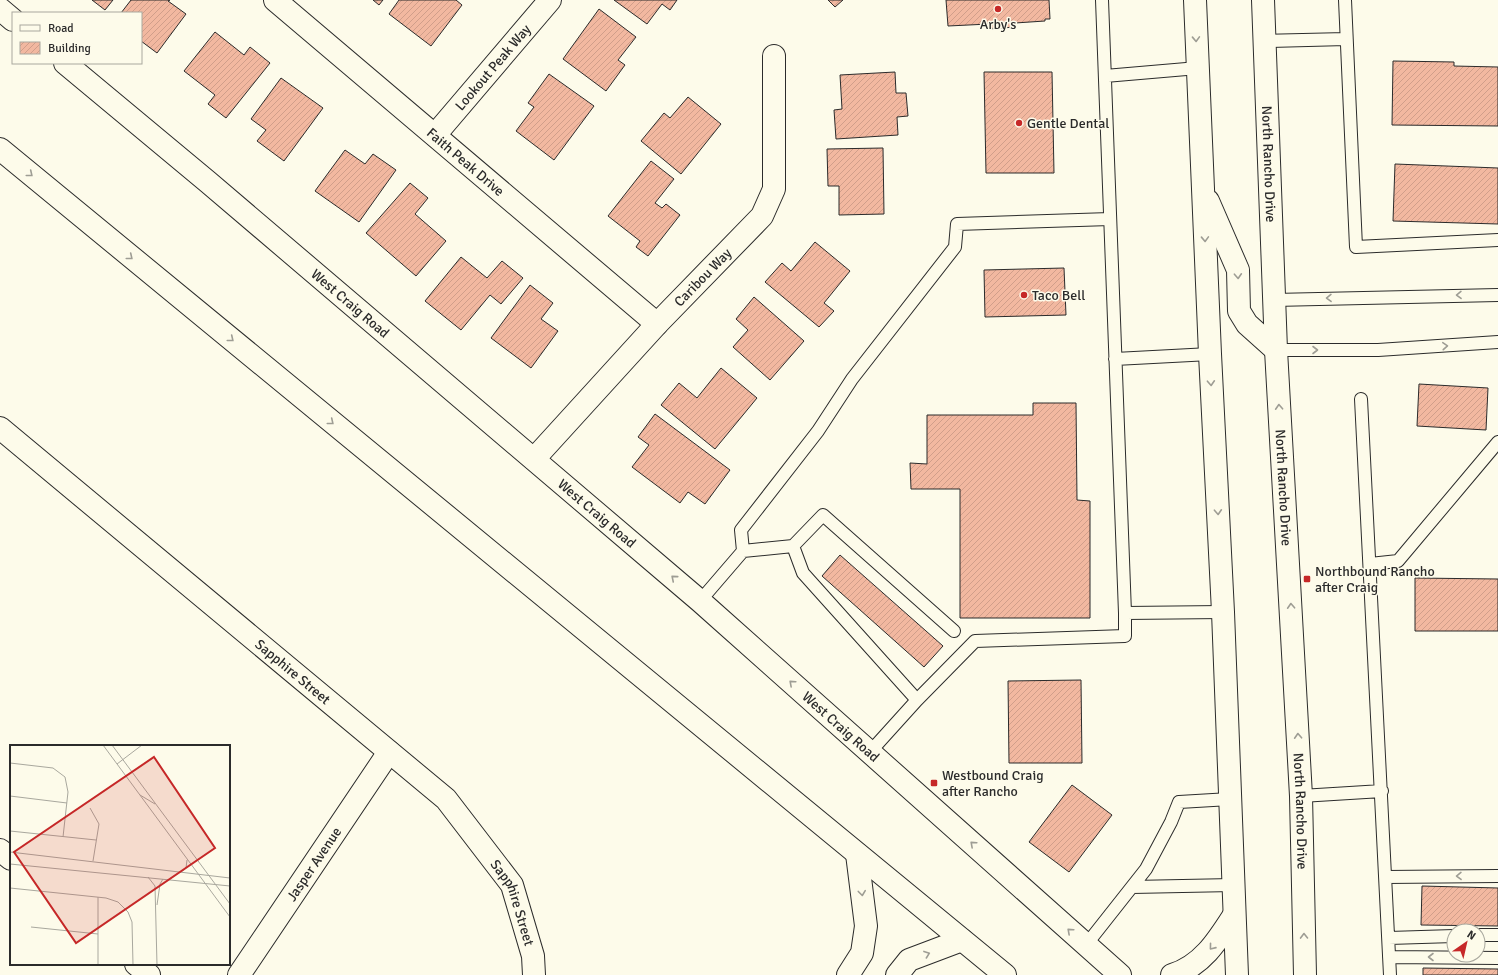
<svg xmlns="http://www.w3.org/2000/svg" width="1498" height="975" viewBox="0 0 1498 975" font-family="Signika,sans-serif">
	<style>
		.building { fill: url(#building-hatch); stroke: #2b2b2b }
		.lines { fill: none; stroke-linecap: round; stroke-linejoin: round }
		.service-casing { stroke: #2b2b2b; stroke-width: 14 }
		.minor-casing { stroke: #2b2b2b; stroke-width: 24 }
		.tertiary-casing { stroke: #2b2b2b; stroke-width: 24 }
		.primary-casing { stroke: #2b2b2b; stroke-width: 24 }
		.service { stroke: #fdfbea; stroke-width: 12 }
		.minor { stroke: #fdfbea; stroke-width: 22 }
		.tertiary { stroke: #fdfbea; stroke-width: 22 }
		.primary { stroke: #fdfbea; stroke-width: 22 }
		.oneway { stroke: #9e9d94 }
		.poi-dot { fill: #c62828; stroke: #fdfbea; stroke-width: 1.5 }
		.labels { text-anchor: middle; stroke-width: 3; stroke-linejoin: round; paint-order: stroke }
		.poi-label { font-size: 14px; fill: #2b2b2b; stroke: #fdfbea; text-anchor: start }
		.street-label { font-size: 14px; fill: #2b2b2b; stroke: #fdfbea }
		.inset-road { fill: none; stroke: #a9a89e; stroke-width: 1 }
		.view { fill: #c62828; fill-opacity: 0.15; stroke: #c62828; stroke-width: 2 }
		.inset-edge { fill: none; stroke: #2b2b2b; stroke-width: 2 }
	</style>
	<defs>
		<pattern id="building-hatch" width="6" height="6" patternUnits="userSpaceOnUse"><rect width="6" height="6" fill="#f2b8a0"/><path d="M-1 1l2-2M0 6l6-6M5 7l2-2" fill="none" stroke="#d09e8a"/></pattern>
	</defs>
	<rect width="100%" height="100%" fill="#fdfbea"/>
	<path class="building" d="M92,0H113L105,10Z
		M131,0H170L168,1L186,14L157,53L141,41V13H121Z
		M373,0H383L379,5Z
		M399,0H456L462,5L431,46L389,14Z
		M614,0H677L670,10L662,4L647,24Z
		M828,0H843L835,7Z
		M946,0H1049L1050,19H1045V21L1015,23V27L989,29V24L948,26Z
		M599,9L636,37L618,60L625,65L606,91L563,59Z
		M215,32L244,55L250,47L270,63L226,118L208,104L215,95L184,71Z
		M1393,61L1454,62V66L1498,67V126L1392,125Z
		M895,72L896,93H906L908,116L897,117L898,135L836,139L834,110L842,109L840,75Z
		M984,72H1052L1054,173H986Z
		M549,74L594,106L554,160L516,131L534,107L528,103Z
		M281,78L323,108L284,161L257,141L266,130L251,119Z
		M688,97L721,124L681,174L641,141L664,113L670,118Z
		M883,148L884,214L839,215V186H828L827,149Z
		M345,150L365,164L373,154L396,170L359,222L315,191Z
		M651,161L674,179L655,203L662,208L666,204L680,215L648,256L636,247L640,241L608,216Z
		M1395,164L1498,168V224L1393,221Z
		M410,183L428,198L415,214L446,241L416,276L366,233Z
		M815,242L850,271L824,303L834,311L819,327L765,282L782,263L791,271Z
		M461,257L487,278L502,261L523,278L501,304L490,295L461,330L425,301Z
		M1064,268L1066,315L985,317L984,270Z
		M530,285L553,303L541,319L558,331L531,368L491,338Z
		M754,297L804,341L770,380L733,347L748,330L736,319Z
		M721,368L757,398L715,449L661,405L679,383L697,398Z
		M1419,384L1488,388L1486,430L1417,426Z
		M1033,403H1076L1077,500L1090,501V618H960V489H911L910,463L927,464V415H1033Z
		M655,414L730,470L705,504L688,492L680,503L632,467L649,445L638,437Z
		M840,555L943,646L924,667L822,576Z
		M1415,578L1498,579V631H1415Z
		M1081,680L1082,763H1009L1008,681Z
		M1072,785L1112,815L1069,872L1029,842Z
		M1422,886L1498,888V926L1421,925Z
		M1423,968L1498,969V975H1423Z"/>
	<g class="lines">
		<g class="service-casing">
			<path id="service" d="M1102,0L1125,613L1223,612
				M1345,0L1356,247L1498,240
				M1265,41L1346,39
				M1105,76L1198,68
				M1274,300L1498,295
				M1276,350H1378L1498,342
				M1115,359L1210,354
				M1361,399L1390,975
				M793,546L803,573L917,700
				M743,551L793,546L823,515L954,631
				M1370,564L1398,561L1498,442
				M700,601L743,551L741,530L818,431L852,379L955,247L957,224L1110,219
				M870,752L917,700L975,641L1125,636V613
				M1301,796L1382,791
				M1386,877L1498,876
				M1132,887L1233,885
				M1478,935H1498
				M1389,938L1454,936
				M1086,945L1146,869L1171,822L1179,802L1230,799
				M1389,957L1498,958"/>
		</g>
		<g class="minor-casing">
			<g id="minor">
				<path id="s1" d="M275,0L657,324"/>
				<path id="s2" d="M435,135L550,0"/>
				<path id="s3" d="M0,428L446,799L512,885L533,956L534,975"/>
				<path id="s4" d="M534,459L657,324L762,216L774,189V56"/>
				<path d="M0,850L11,859"/>
				<path d="M136,964L149,975"/>
				<path id="s5" d="M239,975L389,752"/>
			</g>
		</g>
		<g class="tertiary-casing">
			<path id="tertiary" d="M848,975L862,953L866,926L857,854
				M897,975L909,960L962,940"/>
		</g>
		<g class="primary-casing">
			<g id="primary">
				<path d="M1195,0L1210,354L1223,612L1237,975"/>
				<path id="s6" d="M1263,0L1276,350L1301,796L1305,975"/>
				<path d="M0,9L13,20"/>
				<path id="s7" d="M65,63L208,182L700,601L1120,975"/>
				<path d="M0,149L1005,975"/>
				<path d="M1208,201L1238,270L1239,311L1247,324L1276,350"/>
				<path d="M1172,975C1202,966 1218,940 1234,915"/>
			</g>
		</g>
		<use href="#service" class="service"/>
		<use href="#minor" class="minor"/>
		<use href="#tertiary" class="tertiary"/>
		<use href="#primary" class="primary"/>
	</g>
	<defs><path id="oneway-chevron" d="M-2-3.5L2.5 0L-2 3.5" fill="none" stroke-width="1.6" stroke-linecap="round" stroke-linejoin="round"/></defs>
	<g class="oneway">
		<use href="#oneway-chevron" transform="translate(1196 39) rotate(88)"/>
		<use href="#oneway-chevron" transform="translate(30 174) rotate(39)"/>
		<use href="#oneway-chevron" transform="translate(1205 239) rotate(88)"/>
		<use href="#oneway-chevron" transform="translate(130 257) rotate(39)"/>
		<use href="#oneway-chevron" transform="translate(1238 276) rotate(87)"/>
		<use href="#oneway-chevron" transform="translate(1459 295) rotate(179)"/>
		<use href="#oneway-chevron" transform="translate(1329 298) rotate(179)"/>
		<use href="#oneway-chevron" transform="translate(231 339) rotate(39)"/>
		<use href="#oneway-chevron" transform="translate(1445 346) rotate(-4)"/>
		<use href="#oneway-chevron" transform="translate(1315 350)"/>
		<use href="#oneway-chevron" transform="translate(1211 383) rotate(87)"/>
		<use href="#oneway-chevron" transform="translate(1279 407) rotate(-93)"/>
		<use href="#oneway-chevron" transform="translate(331 422) rotate(39)"/>
		<use href="#oneway-chevron" transform="translate(1218 512) rotate(87)"/>
		<use href="#oneway-chevron" transform="translate(674 578) rotate(-140)"/>
		<use href="#oneway-chevron" transform="translate(1291 606) rotate(-93)"/>
		<use href="#oneway-chevron" transform="translate(792 683) rotate(-138)"/>
		<use href="#oneway-chevron" transform="translate(1298 736) rotate(-93)"/>
		<use href="#oneway-chevron" transform="translate(973 844) rotate(-138)"/>
		<use href="#oneway-chevron" transform="translate(1459 876) rotate(179)"/>
		<use href="#oneway-chevron" transform="translate(862 893) rotate(83)"/>
		<use href="#oneway-chevron" transform="translate(1070 931) rotate(-138)"/>
		<use href="#oneway-chevron" transform="translate(1304 936) rotate(-91)"/>
		<use href="#oneway-chevron" transform="translate(1212 947) rotate(129)"/>
		<use href="#oneway-chevron" transform="translate(927 954) rotate(-20)"/>
		<use href="#oneway-chevron" transform="translate(1431 957) rotate(-180)"/>
	</g>
	<g class="poi-dot">
		<circle cx="998" cy="9" r="4"/>
		<circle cx="1019" cy="123" r="4"/>
		<circle cx="1024" cy="295" r="4"/>
		<rect x="1303" y="575" width="8" height="8" rx="2"/>
		<rect x="930" y="779" width="8" height="8" rx="2"/>
	</g>
	<g class="labels">
		<g class="poi-label">
			<text x="998" y="29" text-anchor="middle">Arby's</text>
			<text x="1027" y="128">Gentle Dental</text>
			<text x="1032" y="300">Taco Bell</text>
			<text x="1315" y="576">Northbound Rancho<tspan x="1315" dy="16">after Craig</tspan></text>
			<text x="942" y="780">Westbound Craig<tspan x="942" dy="16">after Rancho</tspan></text>
		</g>
		<g class="street-label">
			<text dy="5" stroke="none"><textPath href="#s2" startOffset="89">Lookout Peak Way</textPath></text>
			<text dy="5" stroke="none"><textPath href="#s1" startOffset="250">Faith Peak Drive</textPath></text>
			<text dy="5" stroke="none"><textPath href="#s6" startOffset="164">North Rancho Drive</textPath></text>
			<text dy="5" stroke="none"><textPath href="#s4" startOffset="248">Caribou Way</textPath></text>
			<text dy="5" stroke="none"><textPath href="#s7" startOffset="373">West Craig Road</textPath></text>
			<text dy="5" stroke="none"><textPath href="#s6" startOffset="488">North Rancho Drive</textPath></text>
			<text dy="5" stroke="none"><textPath href="#s7" startOffset="697">West Craig Road</textPath></text>
			<text dy="5" stroke="none"><textPath href="#s3" startOffset="381">Sapphire Street</textPath></text>
			<text dy="5" stroke="none"><textPath href="#s7" startOffset="1021">West Craig Road</textPath></text>
			<text dy="5" stroke="none"><textPath href="#s6" startOffset="812">North Rancho Drive</textPath></text>
			<text dy="5" stroke="none"><textPath href="#s5" startOffset="134">Jasper Avenue</textPath></text>
			<text dy="5" stroke="none"><textPath href="#s3" startOffset="705">Sapphire Street</textPath></text>
		</g>
	</g>
	<g transform="translate(10 745)">
		<rect width="220" height="220" fill="#fdfbea"/>
		<path class="inset-road" d="M93,0L220,172M102,0L220,159M0,18L43,23L55,32L58,47L53,92M107,19L132,0M130,50L145,59M0,51L57,58M80,63L89,79L83,116M0,86L86,95M0,107L220,133M0,119L220,141M171,127L176,123L177,115M138,132L145,141L147,220M0,143L96,153L108,157L118,167L122,177L123,220M88,152V220M147,160L150,139L153,134M21,182L88,189"/>
		<path class="view" d="M144,12L205,103L66,198L4,107Z"/>
		<rect width="220" height="220" class="inset-edge"/>
	</g>
	<rect x="12" y="12" width="130" height="52" fill="#fdfbea" stroke="#a9a89e"/>
	<rect x="20" y="25" width="20" height="6" fill="#fdfbea" stroke="#a9a89e"/>
	<text x="48" y="32" font-size="12" fill="#2b2b2b">Road</text>
	<rect x="20" y="42" width="20" height="12" fill="url(#building-hatch)" stroke="#a9a89e"/>
	<text x="48" y="52" font-size="12" fill="#2b2b2b">Building</text>
	<g transform="translate(1466 943) rotate(34)"><circle r="19" fill="#fdfbea" stroke="#a9a89e"/>
	<path d="M0-3L7 15L0 10L-7 15Z" fill="#c62828"/>
	<text y="-6" font-size="11" font-weight="bold" text-anchor="middle" fill="#2b2b2b">N</text>
	</g>
</svg>
